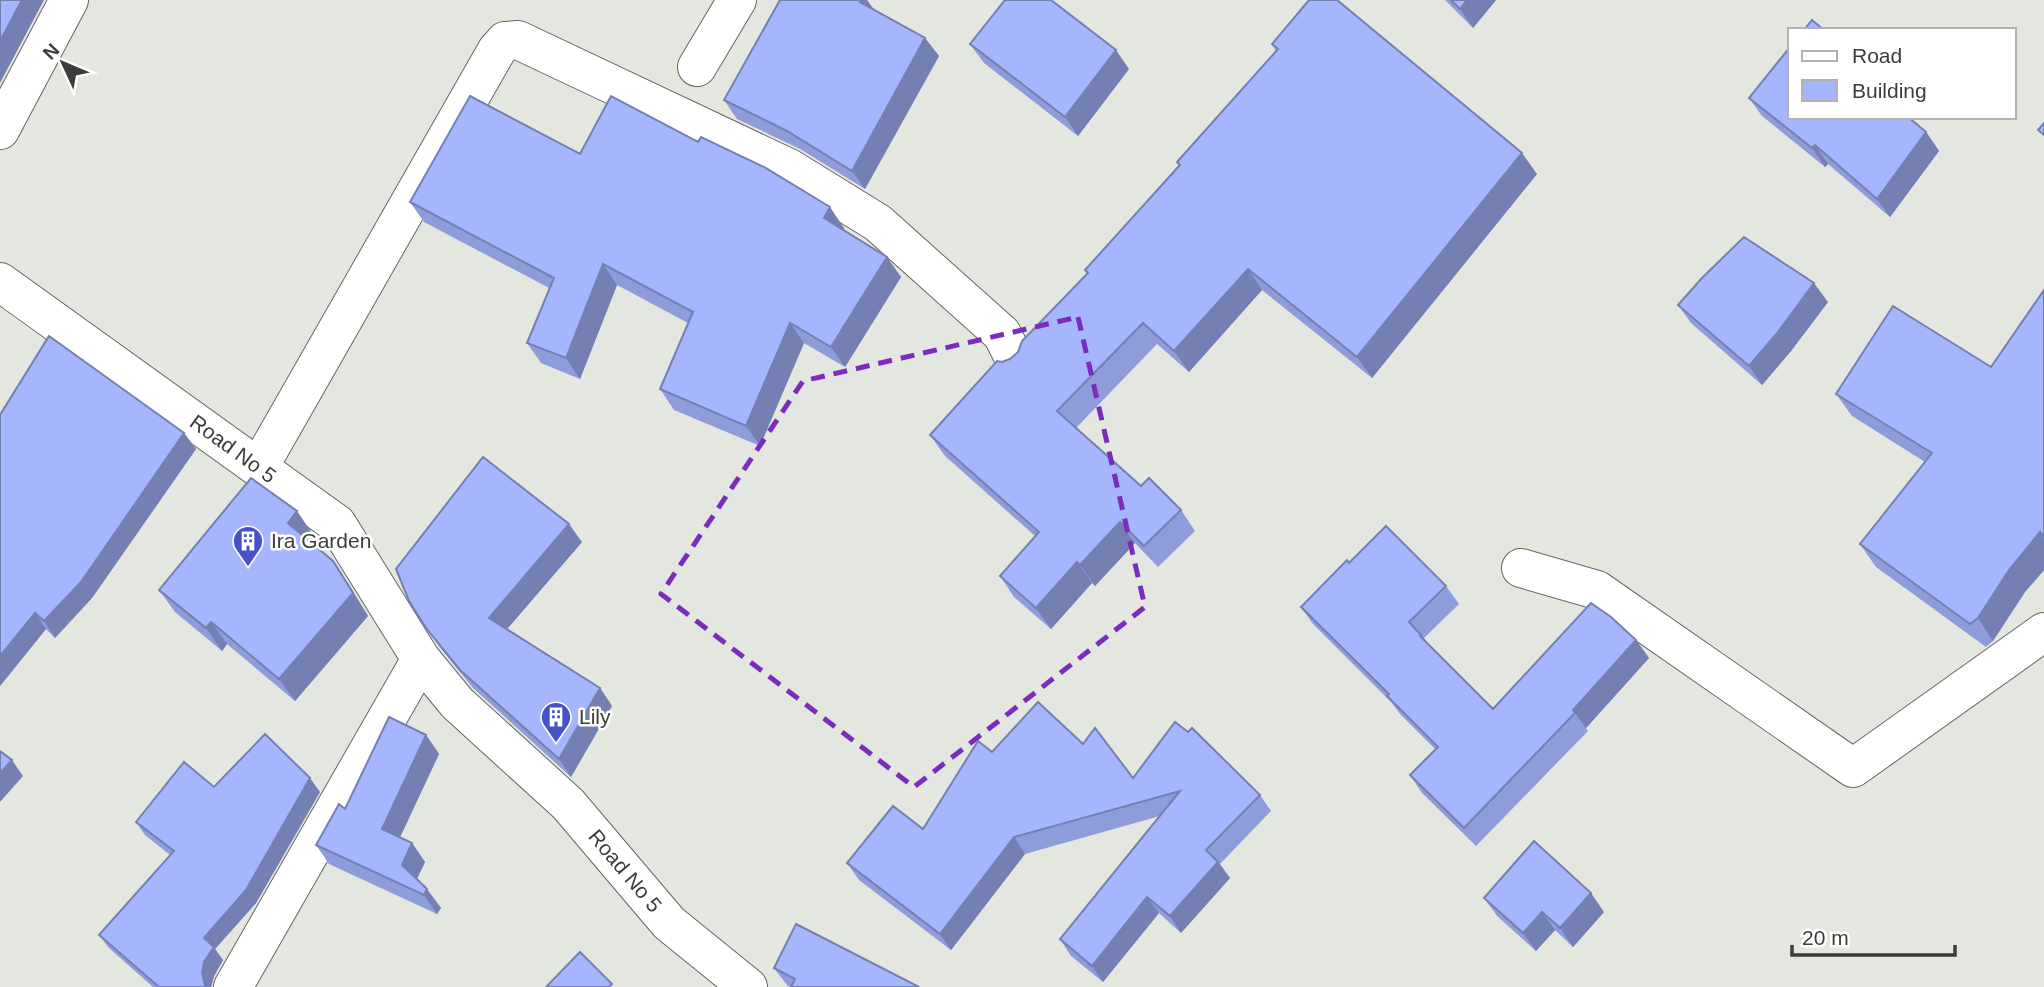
<svg xmlns="http://www.w3.org/2000/svg" width="2044" height="987" viewBox="0 0 2044 987" font-family="Arial,sans-serif">
	<style>
		.lines { fill: none; stroke-linecap: round; stroke-linejoin: round }
		.street-casing { stroke: #646761; stroke-width: 40 }
		.street { stroke: #fff; stroke-width: 38 }
		.wall { fill: #8e9dda }
		.shaded-wall { fill: #747fb2 }
		.building { fill: #a5b6fe; stroke: #747fb2; stroke-width: 2 }
		.marked { fill: none; stroke: #7b2cbf; stroke-width: 5; stroke-dasharray: 14 9; stroke-linejoin: round }
		.labels { text-anchor: middle; stroke-width: 5; stroke-linejoin: round; paint-order: stroke }
		.street-label { font-size: 21px; fill: #3c3d3b; stroke: #fff }
		.poi-label { font-size: 21px; fill: #3c3d3b; stroke: #fff; text-anchor: start }
	</style>
	<rect width="100%" height="100%" fill="#e3e7e0"/>
	<g class="lines">
		<g class="street-casing">
			<path id="street" d="M697,67L737,0
				M0,130L69,0
				M0,282L337,524L421,659L233,987
				M259,467L497,50L505,41L518,40L789,168L878,223L1002,334L1015,360
				M1521,568L1597,590L1853,768L2044,632
				M421,659L457,703L568,804L669,923L748,987"/>
		</g>
		<use href="#street" class="street"/>
	</g>
	<path class="wall" d="M780,0H867L874,10L925,38L939,56L865,189L800,149L737,119L724,100Z
		M1445,0H1496L1473,28Z
		M970,44L1129,69L1078,136L984,63Z
		M1272,44L1537,174L1372,378L1262,290L1189,372L1157,344L1076,428L1141,486L1181,510L1195,531L1158,567L1135,543L1095,586L1092,583L1051,629L1014,597L1000,576L1035,536L945,456L930,435L1002,362L1010,359L1018,352L1087,274L1085,270L1179,165L1177,162L1276,51Z
		M1749,98L1926,132L1939,151L1890,217L1828,164L1825,167L1762,116Z
		M580,154L844,228L843,230L901,277L845,367L804,343L760,446L674,410L660,389L688,323L617,285L580,379L541,363L527,343L549,288L424,222L410,202Z
		M2044,290V570L2025,592L1993,641L1986,647L1876,567L1860,544L1925,462L1852,416L1836,394L1991,367Z
		M1828,302L1791,351L1762,385L1691,323L1678,305Z
		M0,415L184,433L196,449L92,598L55,638L46,629L0,686Z
		M312,533L307,540L348,583L368,616L295,701L227,644L222,651L175,612L159,590Z
		M582,542L507,629L600,688L612,706L571,777L473,688L439,646L426,628Z
		M1349,563L1446,586L1459,604L1424,638L1429,645L1493,709L1636,640L1649,658L1586,728L1588,731L1476,846L1422,793L1410,775L1435,749L1400,714L1392,703L1313,624L1301,607Z
		M426,735L439,754L400,837L412,843L425,862L417,879L441,908L437,914L329,864L316,845L345,809Z
		M1083,744L1133,778L1260,795L1271,811L1220,864L1230,878L1181,933L1159,913L1103,982L1071,956L1060,939L1160,816L1025,854L951,950L859,880L847,863L923,829L992,752Z
		M214,787L320,792L256,903L215,949L223,960L214,976L211,987H153L109,948L99,935L170,855L145,835L136,822Z
		M1484,898L1604,912L1573,947L1555,930L1536,951L1497,916Z
		M774,968L919,987H790L787,985Z"/>
	<path class="shaded-wall" d="M22,0H44L0,83V41Z
		M861,0H867L877,14L860,2Z
		M1467,0H1496L1473,28L1460,9Z
		M925,38L939,56L865,189L852,171Z
		M1116,50L1129,69L1078,136L1065,117Z
		M1926,132L1939,151L1890,217L1877,199Z
		M1815,145L1828,164L1825,167L1812,148Z
		M1522,153L1537,174L1372,378L1357,357Z
		M830,207L844,228L838,238L824,218Z
		M887,257L901,277L845,367L831,347Z
		M603,264L617,285L580,379L566,358Z
		M1248,269L1262,290L1189,372L1174,351Z
		M1814,283L1828,302L1791,351L1762,385L1749,366Z
		M790,323L804,343L760,446L746,426Z
		M184,433L196,449L92,598L55,638L44,621Z
		M297,511L312,533L303,545L288,523Z
		M1120,522L1135,543L1095,586L1080,565Z
		M569,524L582,542L501,636L489,618Z
		M2040,532L2044,538V570L2025,592L1993,641L1978,618L2009,570Z
		M333,561L368,616L295,701L279,679Z
		M1077,562L1092,583L1051,629L1036,608Z
		M35,613L46,629L0,686V656Z
		M211,622L227,644L222,651L206,628Z
		M1636,640L1649,658L1586,728L1573,710Z
		M600,688L612,706L571,777L559,759Z
		M426,735L439,754L395,848L382,829Z
		M12,760L23,776L0,802V773Z
		M310,778L320,792L256,903L215,949L223,960L214,976L211,987H206L202,973L204,938Z
		M1014,837L1025,854L951,950L940,934Z
		M412,843L425,862L415,883L402,865Z
		M1218,862L1230,878L1181,933L1170,916Z
		M427,889L441,908L437,914L424,895Z
		M1591,893L1604,912L1573,947L1560,928Z
		M1147,897L1159,913L1103,982L1092,966Z
		M1542,912L1555,930L1536,951L1523,933Z"/>
	<path class="building" d="M0,0H22L0,41Z
		M780,0H861L860,2L925,38L852,171L787,131L724,100Z
		M1005,0H1051L1116,50L1065,117L970,44Z
		M1309,0H1337L1522,153L1357,357L1248,269L1174,351L1143,323L1057,411L1141,486L1149,478L1181,510L1144,546L1120,522L1080,565L1077,562L1036,608L1000,576L1039,532L930,435L997,361L1002,362L1010,359L1018,352L1022,341L1088,273L1085,270L1180,165L1177,162L1278,49L1272,44Z
		M1451,0H1467L1460,9Z
		M1812,20L1824,30H1804Z
		M1790,47V117H1908L1926,132L1877,199L1815,145L1812,148L1749,98Z
		M470,96L580,154L611,96L698,142L701,137L764,167L830,207L824,218L887,257L831,347L790,323L746,426L660,389L693,312L603,264L566,358L527,343L554,278L410,202Z
		M2044,123V135L2038,130Z
		M1744,237L1814,283L1778,332L1749,366L1678,305L1702,278Z
		M2044,290V536L2040,532L2009,570L1978,618L1970,624L1860,544L1932,453L1836,394L1893,306L1991,367Z
		M49,336L184,433L81,582L44,621L35,613L0,656V415Z
		M483,457L569,524L489,618L600,688L559,759L460,670L426,628L409,601L396,569Z
		M251,478L297,511L288,523L333,561L353,593L279,679L211,622L206,628L159,590Z
		M1386,526L1446,586L1409,622L1421,635L1420,636L1493,709L1591,603L1611,617L1636,640L1573,710L1575,713L1464,828L1410,775L1438,747L1387,696L1389,694L1301,607L1347,560L1349,563Z
		M1038,702L1083,744L1095,728L1133,778L1175,722L1188,732L1192,728L1260,795L1206,850L1218,862L1170,916L1147,897L1092,966L1060,939L1180,791L1014,837L940,934L847,863L893,806L923,829L978,741L992,752Z
		M389,717L426,735L382,829L412,843L402,865L427,889L424,895L316,845L339,804L345,809Z
		M265,734L310,778L246,890L204,938L214,947L204,962L202,973L205,985L207,987H159L99,935L174,851L136,822L184,762L214,787Z
		M0,751L12,760L0,773Z
		M1534,841L1591,893L1560,928L1542,912L1523,933L1484,898Z
		M796,924L919,987H791L795,979L774,968Z
		M580,952L612,984L609,987H546Z"/>
	<path class="marked" d="M1078,317L1145,607L914,787L661,594L803,381Z"/>
	<defs>
		<g id="building-pin" transform="scale(1.575)"><path d="M0 17L-7.5 6A9.5 9.5 0 1 1 7.5 6Z" fill="#4652c7" stroke="#fff"/><path d="M-4-6H4V6H1V3H-1V6H-4ZM-2.5-4.3h1.7v1.8h-1.7ZM.8-4.3h1.7v1.8H.8ZM-2.5-1h1.7V.8h-1.7ZM.8-1h1.7V.8H.8Z" fill="#fff"/></g>
	</defs>
	<g fill-rule="evenodd">
		<use href="#building-pin" x="248" y="541"/>
		<use href="#building-pin" x="556" y="717"/>
	</g>
	<g class="labels">
		<g class="street-label">
			<text transform="translate(233 449) rotate(36)" y="7">Road No 5</text>
			<text transform="translate(625 871) rotate(50)" y="7">Road No 5</text>
		</g>
		<g class="poi-label">
			<text x="271" y="548">Ira Garden</text>
			<text x="579" y="724">Lily</text>
		</g>
	</g>
	<rect x="1788" y="28" width="228" height="91" fill="#ffffff" stroke="#b1b1b1" stroke-width="2"/>
	<rect x="1802" y="51" width="35" height="10" fill="#ffffff" stroke="#b1b1b1" stroke-width="2"/>
	<text x="1852" y="63" font-size="21" fill="#3c3d3b">Road</text>
	<rect x="1802" y="80" width="35" height="21" fill="#a5b6fe" stroke="#b1b1b1" stroke-width="2"/>
	<text x="1852" y="98" font-size="21" fill="#3c3d3b">Building</text>
	<g transform="translate(63 63) rotate(314)" stroke="#ffffff" stroke-width="5" paint-order="stroke">
	<path d="M0-5L12 26L0 18L-12 26Z" fill="#3c3d3b"/>
	<text y="-10" font-size="19" font-weight="bold" text-anchor="middle" fill="#3c3d3b">N</text>
	</g>
	<path d="M1792 945v10h163v-10" fill="none" stroke="#3c3d3b" stroke-width="3.5"/>
	<text x="1802" y="945" font-size="21" fill="#3c3d3b" stroke="#ffffff" stroke-width="5" paint-order="stroke">20 m</text>
</svg>
